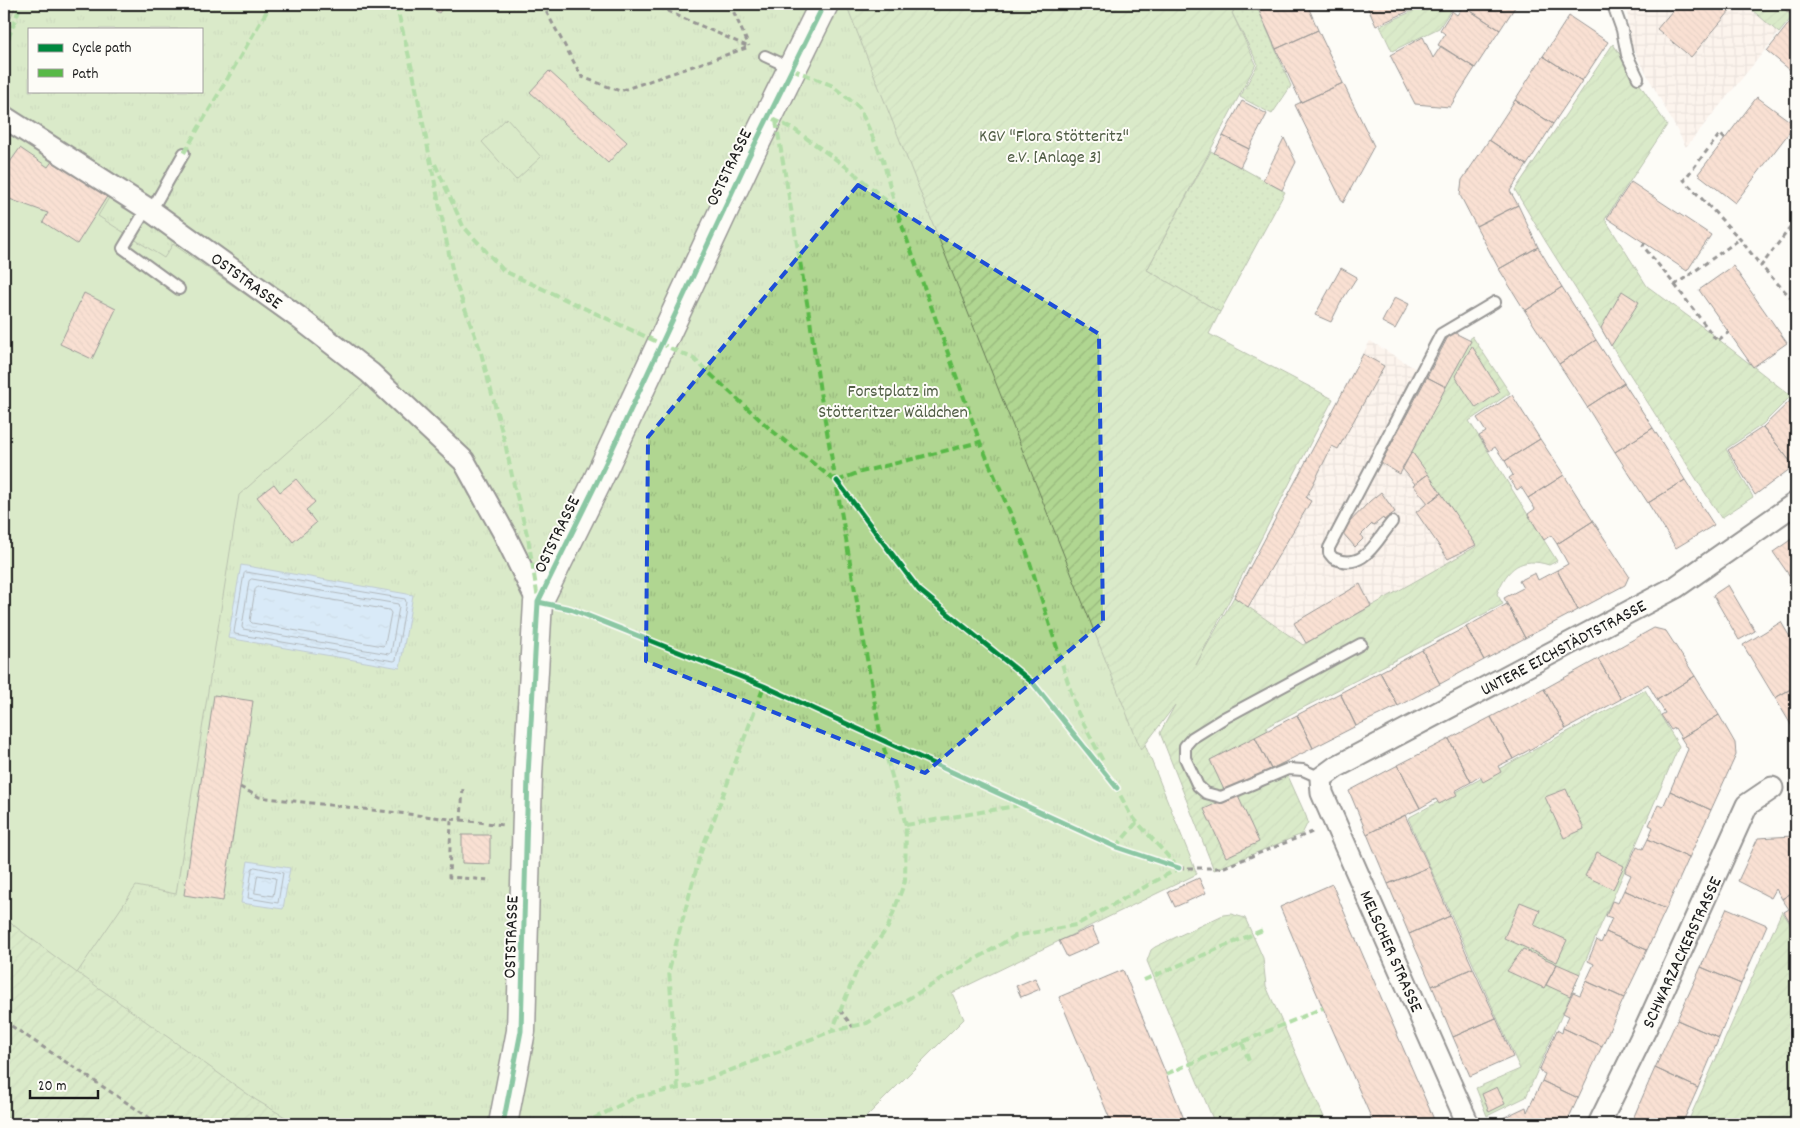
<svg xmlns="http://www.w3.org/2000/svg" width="1800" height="1128" viewBox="0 0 1800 1128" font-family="Dekko,sans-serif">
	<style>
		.industrial { fill: url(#industrial-grid) }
		.grass { fill: url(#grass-dots); stroke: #667956 }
		.park { fill: url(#park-tufts); stroke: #667956; fill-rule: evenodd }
		.garden { fill: url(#garden-furrows); stroke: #667956 }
		.pitch { fill: #b0d691; stroke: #667956 }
		.water { fill: url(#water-ripples); stroke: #748ca0 }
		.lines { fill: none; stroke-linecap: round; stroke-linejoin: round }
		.shore { stroke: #566674; stroke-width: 1 }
		.building { fill: url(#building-back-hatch); stroke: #1c1c1c }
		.lane-casing { stroke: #1c1c1c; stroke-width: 14 }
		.street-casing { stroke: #1c1c1c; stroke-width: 25 }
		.secondary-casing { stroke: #1c1c1c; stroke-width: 31 }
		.path { stroke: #1c1c1c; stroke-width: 3; stroke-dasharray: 5 4; stroke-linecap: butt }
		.lane { stroke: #fdfcf7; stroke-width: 10 }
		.street { stroke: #fdfcf7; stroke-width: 21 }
		.secondary { stroke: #fdfcf7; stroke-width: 28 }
		.quiet { stroke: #58b947; stroke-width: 4; stroke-dasharray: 8 4; stroke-linecap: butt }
		.cycleway-casing { stroke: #fdfcf7; stroke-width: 8 }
		.cycleway { stroke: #00873e; stroke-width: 5 }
		.marked { fill: none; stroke: #1d4ed8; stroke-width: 4; stroke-dasharray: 10 6; stroke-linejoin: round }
		.labels { text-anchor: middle; stroke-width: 4; stroke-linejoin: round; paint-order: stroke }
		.park-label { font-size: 18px; fill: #505d45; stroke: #fdfcf7 }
		.street-label { font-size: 18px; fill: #1c1c1c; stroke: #fdfcf7 }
	</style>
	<defs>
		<pattern id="industrial-grid" width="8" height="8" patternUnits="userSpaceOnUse" patternTransform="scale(1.25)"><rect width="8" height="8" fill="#faeadf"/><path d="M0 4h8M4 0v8" fill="none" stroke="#d6c8bf"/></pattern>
		<pattern id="grass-dots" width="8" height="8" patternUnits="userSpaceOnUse" patternTransform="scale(1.25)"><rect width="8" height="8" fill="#b0d691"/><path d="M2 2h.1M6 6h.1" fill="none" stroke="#97b77c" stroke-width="1.8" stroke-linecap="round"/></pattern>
		<pattern id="park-tufts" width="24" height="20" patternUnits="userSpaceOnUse" patternTransform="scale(1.25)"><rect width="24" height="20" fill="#b0d691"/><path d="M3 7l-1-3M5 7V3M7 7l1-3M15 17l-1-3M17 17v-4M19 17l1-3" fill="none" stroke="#97b77c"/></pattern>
		<pattern id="garden-furrows" width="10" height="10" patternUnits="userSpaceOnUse" patternTransform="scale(1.25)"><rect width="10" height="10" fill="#b0d691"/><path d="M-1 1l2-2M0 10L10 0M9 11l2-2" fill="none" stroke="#97b77c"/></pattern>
		<pattern id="water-ripples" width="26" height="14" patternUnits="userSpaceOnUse" patternTransform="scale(1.25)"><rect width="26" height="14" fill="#aed6f8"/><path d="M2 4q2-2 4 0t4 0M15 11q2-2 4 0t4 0" fill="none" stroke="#95b7d4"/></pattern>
		<pattern id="building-back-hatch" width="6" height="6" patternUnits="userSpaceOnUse" patternTransform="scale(1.25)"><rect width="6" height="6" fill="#f4bfa6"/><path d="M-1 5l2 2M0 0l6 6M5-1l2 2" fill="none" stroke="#d1a48e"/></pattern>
	</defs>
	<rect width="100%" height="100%" fill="#fdfcf7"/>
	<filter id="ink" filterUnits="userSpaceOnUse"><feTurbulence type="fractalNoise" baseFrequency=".02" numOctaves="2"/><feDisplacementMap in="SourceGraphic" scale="10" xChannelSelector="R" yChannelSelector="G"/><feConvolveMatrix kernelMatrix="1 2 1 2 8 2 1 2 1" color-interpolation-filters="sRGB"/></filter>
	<g filter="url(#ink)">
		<path class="industrial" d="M1629,4H1744L1779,33L1686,147L1630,43L1627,9Z
			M1370,341L1446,387L1415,454L1477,546L1303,645L1234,597Z"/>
		<path class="grass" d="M1238,4H1256L1291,86L1272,114L1240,97L1258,64L1232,13Z
			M1211,151L1285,192L1220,312L1147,270Z"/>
		<path class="park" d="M4,4H847L1197,874L952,993L964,1019L859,1124H4ZM29,29H201V91H29Z"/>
		<path class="garden" d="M4,4H16L4,35Z
			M846,4H1238L1232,13L1256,64L1147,270L1220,312L1209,334L1333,399L1196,665L1234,597L1303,645L1477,546L1412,452L1472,336L1510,393L1469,421L1557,561L1549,565C1521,556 1507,568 1497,594L1503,604L1266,727L1306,816L1308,822L1302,834L1214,870L1160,733L1175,705L1141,750Z
			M1424,4H1455L1439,28L1392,51L1380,26L1424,6Z
			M1745,4H1796V12L1779,33Z
			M1613,44L1667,125L1605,219L1647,286L1704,328L1791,396L1763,424L1726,449L1753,497L1721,518L1546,242L1515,190Z
			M1645,690L1679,746L1526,1097L1487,1116L1476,1088L1520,1069L1408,818Z
			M1782,911L1796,933V1124H1687Z
			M1231,914L1245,918L1263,958L1266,986L1327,1124H1215L1147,961L1151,950L1155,947L1223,915Z
			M4,918L78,973L256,1100L297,1124H4Z"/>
		<path class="pitch" d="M507,118L541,157L516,180L482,142Z
			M4,131L110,196L98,216L164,258L173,244L315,343L366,382L239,495L176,894L136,886L77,973L4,918Z"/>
		<path class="water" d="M241,565L413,595L400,668L228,638Z
			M248,861L290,868L283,909L241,903Z"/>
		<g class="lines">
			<path class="shore" d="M246,572L405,599L406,602L396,660L394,661L235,634L234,632L244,574Z
				M252,579L398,604L399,607L391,653L389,654L243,629L242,627L249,581Z
				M258,587L389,610L391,613L385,644L383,646L252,623L250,621L255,590Z
				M255,867L283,873L278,903L248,898L252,869Z
				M258,875L276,878L273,896L255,893Z"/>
		</g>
		<path class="building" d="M4,4H8L4,14L11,17L4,34Z
			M425,4H445L439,13Z
			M1256,4H1307L1318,30L1276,49Z
			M1366,4H1416L1418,7L1376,26Z
			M1465,4H1517L1500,30L1463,6Z
			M1678,4H1736L1691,57L1657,29Z
			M1778,4H1796V14L1794,17Z
			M1463,6L1500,30L1475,68L1438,45L1445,34L1440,30L1452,11L1457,15Z
			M1569,16L1608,42L1582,81L1543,56Z
			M1794,17L1796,18V75L1767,51Z
			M1318,30L1343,83L1301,102L1276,49Z
			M1423,37L1433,58L1441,46L1475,68L1450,107L1415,104L1390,55Z
			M1543,56L1582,81L1553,124L1515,100Z
			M549,71L627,142L608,163L530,92Z
			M1343,83L1374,146L1343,203L1295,105Z
			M1757,97L1795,125L1735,203L1698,174Z
			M1515,100L1553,124L1527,165L1489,140Z
			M1242,101L1267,114L1249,149L1223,136Z
			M1223,136L1249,149L1240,167L1214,153Z
			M1284,138L1296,162L1282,190L1263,180Z
			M1489,140L1527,165L1510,191L1518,205L1476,226L1460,195L1462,180Z
			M20,148L48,167L53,160L108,195L77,244L43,222L48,213L4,197V177L8,165Z
			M1631,182L1711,235L1687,271L1607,218Z
			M1518,205L1538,247L1499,269L1476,226Z
			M1538,247L1562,287L1525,311L1499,269Z
			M1733,266L1787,343L1753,367L1699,290Z
			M1341,268L1357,277L1341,302L1331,322L1315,315Z
			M1562,287L1596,340L1559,364L1525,311Z
			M1622,291L1639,302L1611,346L1601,328Z
			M84,293L116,309L92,359L60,344Z
			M1395,297L1409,304L1395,329L1382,322Z
			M1451,331L1471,341L1446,387L1427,377Z
			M1596,340L1624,383L1587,407L1559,364Z
			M1472,346L1500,392L1476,408L1455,376Z
			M1363,354L1384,366L1338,449L1332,446L1306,498L1311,501L1248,607L1234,597Z
			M1427,377L1446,387L1400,474L1381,463Z
			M1624,383L1653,428L1615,452L1587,407Z
			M1512,395L1540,439L1505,461L1495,447L1489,451L1479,436L1486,432L1477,418Z
			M1793,398L1796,401V464L1794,466L1763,427Z
			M1763,427L1794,466L1755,495L1728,450Z
			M1653,428L1685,480L1648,503L1615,452Z
			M1540,439L1564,475L1528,498L1521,487L1517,490L1509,478L1513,475L1505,461Z
			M1412,452L1428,474L1415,484L1402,468Z
			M1428,474L1441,493L1428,503L1413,485Z
			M1564,475L1593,521L1557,544L1551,535L1544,540L1528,514L1535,509L1528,498Z
			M296,479L315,502L306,510L316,523L293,542L257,497L274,484L280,492Z
			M1685,480L1714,525L1676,548L1648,503Z
			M1381,492L1395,512L1384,520L1383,518L1373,526L1372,524L1361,535L1363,539L1355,547L1341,531L1370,501Z
			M1441,493L1476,545L1448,559L1416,512Z
			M1593,521L1629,576L1625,585L1578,610L1557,570L1568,564L1557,544Z
			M1796,536V585L1773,552Z
			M1557,570L1578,610L1525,638L1504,598L1523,588L1519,581L1535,573L1538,580Z
			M1360,584L1371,606L1306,643L1294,623Z
			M1728,585L1755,631L1739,640L1713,595Z
			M1507,604L1525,638L1484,660L1466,627Z
			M1781,622L1790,637L1795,635L1796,637V686L1775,698L1743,645Z
			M1466,627L1484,660L1440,684L1422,650Z
			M1654,628L1666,631L1695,676L1657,700L1648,684L1621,699L1598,659Z
			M1422,650L1440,684L1398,706L1380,672Z
			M1598,659L1621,699L1566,729L1544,689Z
			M1380,672L1398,706L1356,726L1340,693Z
			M1695,676L1719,715L1681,738L1675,728L1671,730L1661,715L1665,713L1657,700Z
			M1796,686V733L1775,698Z
			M1544,689L1566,729L1513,759L1491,717Z
			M1340,693L1356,726L1313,748L1297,715Z
			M214,695L253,701L223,901L184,895Z
			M1297,715L1313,748L1271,769L1255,737Z
			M1719,715L1735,743L1736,755L1711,810L1670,791L1688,749L1681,738Z
			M1491,717L1513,759L1498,766L1501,772L1483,782L1480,776L1471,782L1449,739Z
			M1255,737L1271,769L1225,792L1210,760Z
			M1449,739L1471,782L1455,791L1457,795L1439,804L1436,799L1420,808L1398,765Z
			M1398,765L1420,808L1367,834L1349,791Z
			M1566,789L1584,829L1564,838L1545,797Z
			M1670,791L1711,810L1689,858L1648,839L1653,827L1649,825L1658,805L1663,807Z
			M1237,794L1259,842L1226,857L1204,809Z
			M1405,815L1429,867L1388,884L1367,834Z
			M462,835H490V864L462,863Z
			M1793,836L1796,841V890L1782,899L1776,889L1771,898L1738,881L1758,838Z
			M1648,839L1689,858L1666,909L1624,890L1631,875L1625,872L1637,846L1643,849Z
			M1597,852L1624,866L1613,889L1585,876Z
			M1429,867L1450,916L1409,934L1388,884Z
			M1199,878L1206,893L1175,907L1168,892Z
			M1332,884L1436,1124H1374L1323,1008L1280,907Z
			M1624,890L1666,909L1647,950L1606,932L1612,918L1606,916L1612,901L1618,903Z
			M1796,890V925L1793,927L1784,912L1789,909L1782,899Z
			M1520,902L1540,910L1534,925L1567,940L1557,962L1504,938Z
			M1727,908L1767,925L1741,984L1701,967Z
			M1450,916L1473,968L1432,986L1409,934Z
			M1092,927L1099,943L1067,957L1059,941Z
			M1606,932L1647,950L1624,998L1586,981L1594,964L1588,961L1597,940L1601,943Z
			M1523,949L1557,964L1544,988L1507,971Z
			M1557,964L1580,974L1570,996L1546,985Z
			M1701,967L1741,984L1719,1038L1677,1020Z
			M1473,968L1496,1018L1453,1037L1432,986Z
			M1123,970L1166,1074L1186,1124H1112L1059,997Z
			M1035,978L1040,989L1021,997L1016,986Z
			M1586,981L1624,998L1602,1046L1563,1028L1569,1016L1563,1013L1573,992L1580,995Z
			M1496,1018L1513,1057L1470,1076L1453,1037Z
			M1677,1020L1719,1038L1698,1088L1655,1068Z
			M1563,1028L1602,1046L1578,1098L1542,1081L1545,1074L1539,1071L1557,1030L1562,1033Z
			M1655,1068L1698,1088L1682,1124H1640L1632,1121Z
			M1542,1081L1578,1098L1566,1124H1490L1526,1107L1527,1112Z
			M1497,1087L1505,1104L1489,1112L1482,1094Z"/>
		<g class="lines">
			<g class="lane-casing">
				<path id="lane" d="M1609,4L1613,5L1622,30L1627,55L1638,78
					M765,56L791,68
					M147,208L123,248L179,289
					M151,211L184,153
					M1392,522C1376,541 1364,572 1333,558L1329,553V548L1441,334L1495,302
					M1321,778L1303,770L1288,769L1221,797L1206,793L1198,786L1185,758V746L1192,738L1224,718L1361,644"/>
			</g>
			<g class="street-casing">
				<path id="street" d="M4,117L151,211L298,317L370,373L464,461L504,533L538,602
					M1468,1124L1322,793L1321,778L1336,767L1676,587L1796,503
					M1599,1124L1646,1028L1747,805L1772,788"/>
			</g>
			<g class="secondary-casing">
				<path id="secondary" d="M503,1124L521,1031L528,775L538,602L596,484L749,156L824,4"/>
			</g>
			<path class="path" d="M542,4L582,77L620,91L749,47
				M651,4L749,47
				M730,4L749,46
				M1725,139L1720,134L1684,180L1740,239L1761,266
				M1796,220L1761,266L1796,303
				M1645,242L1643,246L1675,285L1740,239
				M1675,285L1717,341L1729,332
				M240,787L259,797L451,819L449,877L489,880
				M451,819L461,820L463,788
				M461,820L503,825
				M1179,868H1222L1315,831
				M840,1010L853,1027
				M4,1021L159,1124"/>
			<use href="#lane" class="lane"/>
			<use href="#street" class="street"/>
			<use href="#secondary" class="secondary"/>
			<path class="quiet" d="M396,4L413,73L454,279L480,349L505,443L514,485L528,538L538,599
				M4,50L21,4
				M792,69L831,85L859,107L883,160L896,209L980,442L1026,550L1077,711L1104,763
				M773,119L795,130L848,168L896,209
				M776,121L810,320L820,392L881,738L906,825L905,881L888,927L857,970L832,1031
				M184,153L271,4
				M435,164L463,226L504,271L694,359L770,429L839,484
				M837,481L857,473L980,442
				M1115,785L1130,814L1137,822L1175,864
				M906,825L1021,805
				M1116,847L1137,822
				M1144,980L1263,930
				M1242,1042L1249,1061
				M1166,1074L1323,1008
				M678,1089L669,970L702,848L711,827L764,686
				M583,1124L636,1097L690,1086L832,1031L867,1023L1015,936L1076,925L1179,868"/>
			<g class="cycleway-casing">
				<path id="cycleway" d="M837,481L919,590L1033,683L1117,788
					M538,602L571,609L764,686L1116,847L1179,868
					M503,1124L521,1031L528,775L538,602L596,484L749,156L824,4"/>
			</g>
			<use href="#cycleway" class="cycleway"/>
		</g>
	</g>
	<path d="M0 0H1800V1128H0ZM858,185L1099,334L1103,622L925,773L646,661L648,437Z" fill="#fdfcf7" fill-opacity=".55" fill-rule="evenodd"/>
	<path class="marked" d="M858,185L1099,334L1103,622L925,773L646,661L648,437Z"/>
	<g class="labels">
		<g class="park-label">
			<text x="1054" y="141">KGV "Flora Stötteritz"<tspan x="1054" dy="21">e.V. [Anlage 3]</tspan></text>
			<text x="893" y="396">Forstplatz im<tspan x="893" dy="21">Stötteritzer Wäldchen</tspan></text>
		</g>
		<g class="street-label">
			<text transform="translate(728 167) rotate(-64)" y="6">OSTSTRASSE</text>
			<text transform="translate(247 280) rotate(36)" y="6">OSTSTRASSE</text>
			<text transform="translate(556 534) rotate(-64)" y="6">OSTSTRASSE</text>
			<text transform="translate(1563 647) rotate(-28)" y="6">UNTERE EICHSTÄDTSTRASSE</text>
			<text transform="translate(510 937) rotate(-88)" y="6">OSTSTRASSE</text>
			<text transform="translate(1392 951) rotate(66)" y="6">MELSCHER STRASSE</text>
			<text transform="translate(1681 952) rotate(-65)" y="6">SCHWARZACKERSTRASSE</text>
		</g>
	</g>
	<rect width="1800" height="1128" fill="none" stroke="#fdfcf7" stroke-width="20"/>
	<rect x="10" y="10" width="1780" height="1108" fill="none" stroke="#1c1c1c" stroke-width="2" filter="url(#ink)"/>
	<rect x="28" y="28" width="175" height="65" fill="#fdfcf7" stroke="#a3a29f"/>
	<rect x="38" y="44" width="25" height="8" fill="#00873e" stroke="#a3a29f"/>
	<text x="72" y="52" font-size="15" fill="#1c1c1c">Cycle path</text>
	<rect x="38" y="69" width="25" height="8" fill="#58b947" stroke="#a3a29f"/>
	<text x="72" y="78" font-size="15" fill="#1c1c1c">Path</text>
	<path d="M30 1090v8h68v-8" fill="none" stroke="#1c1c1c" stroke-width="2.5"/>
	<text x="38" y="1090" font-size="15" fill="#1c1c1c" stroke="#fdfcf7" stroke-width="4" paint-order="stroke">20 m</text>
</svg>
